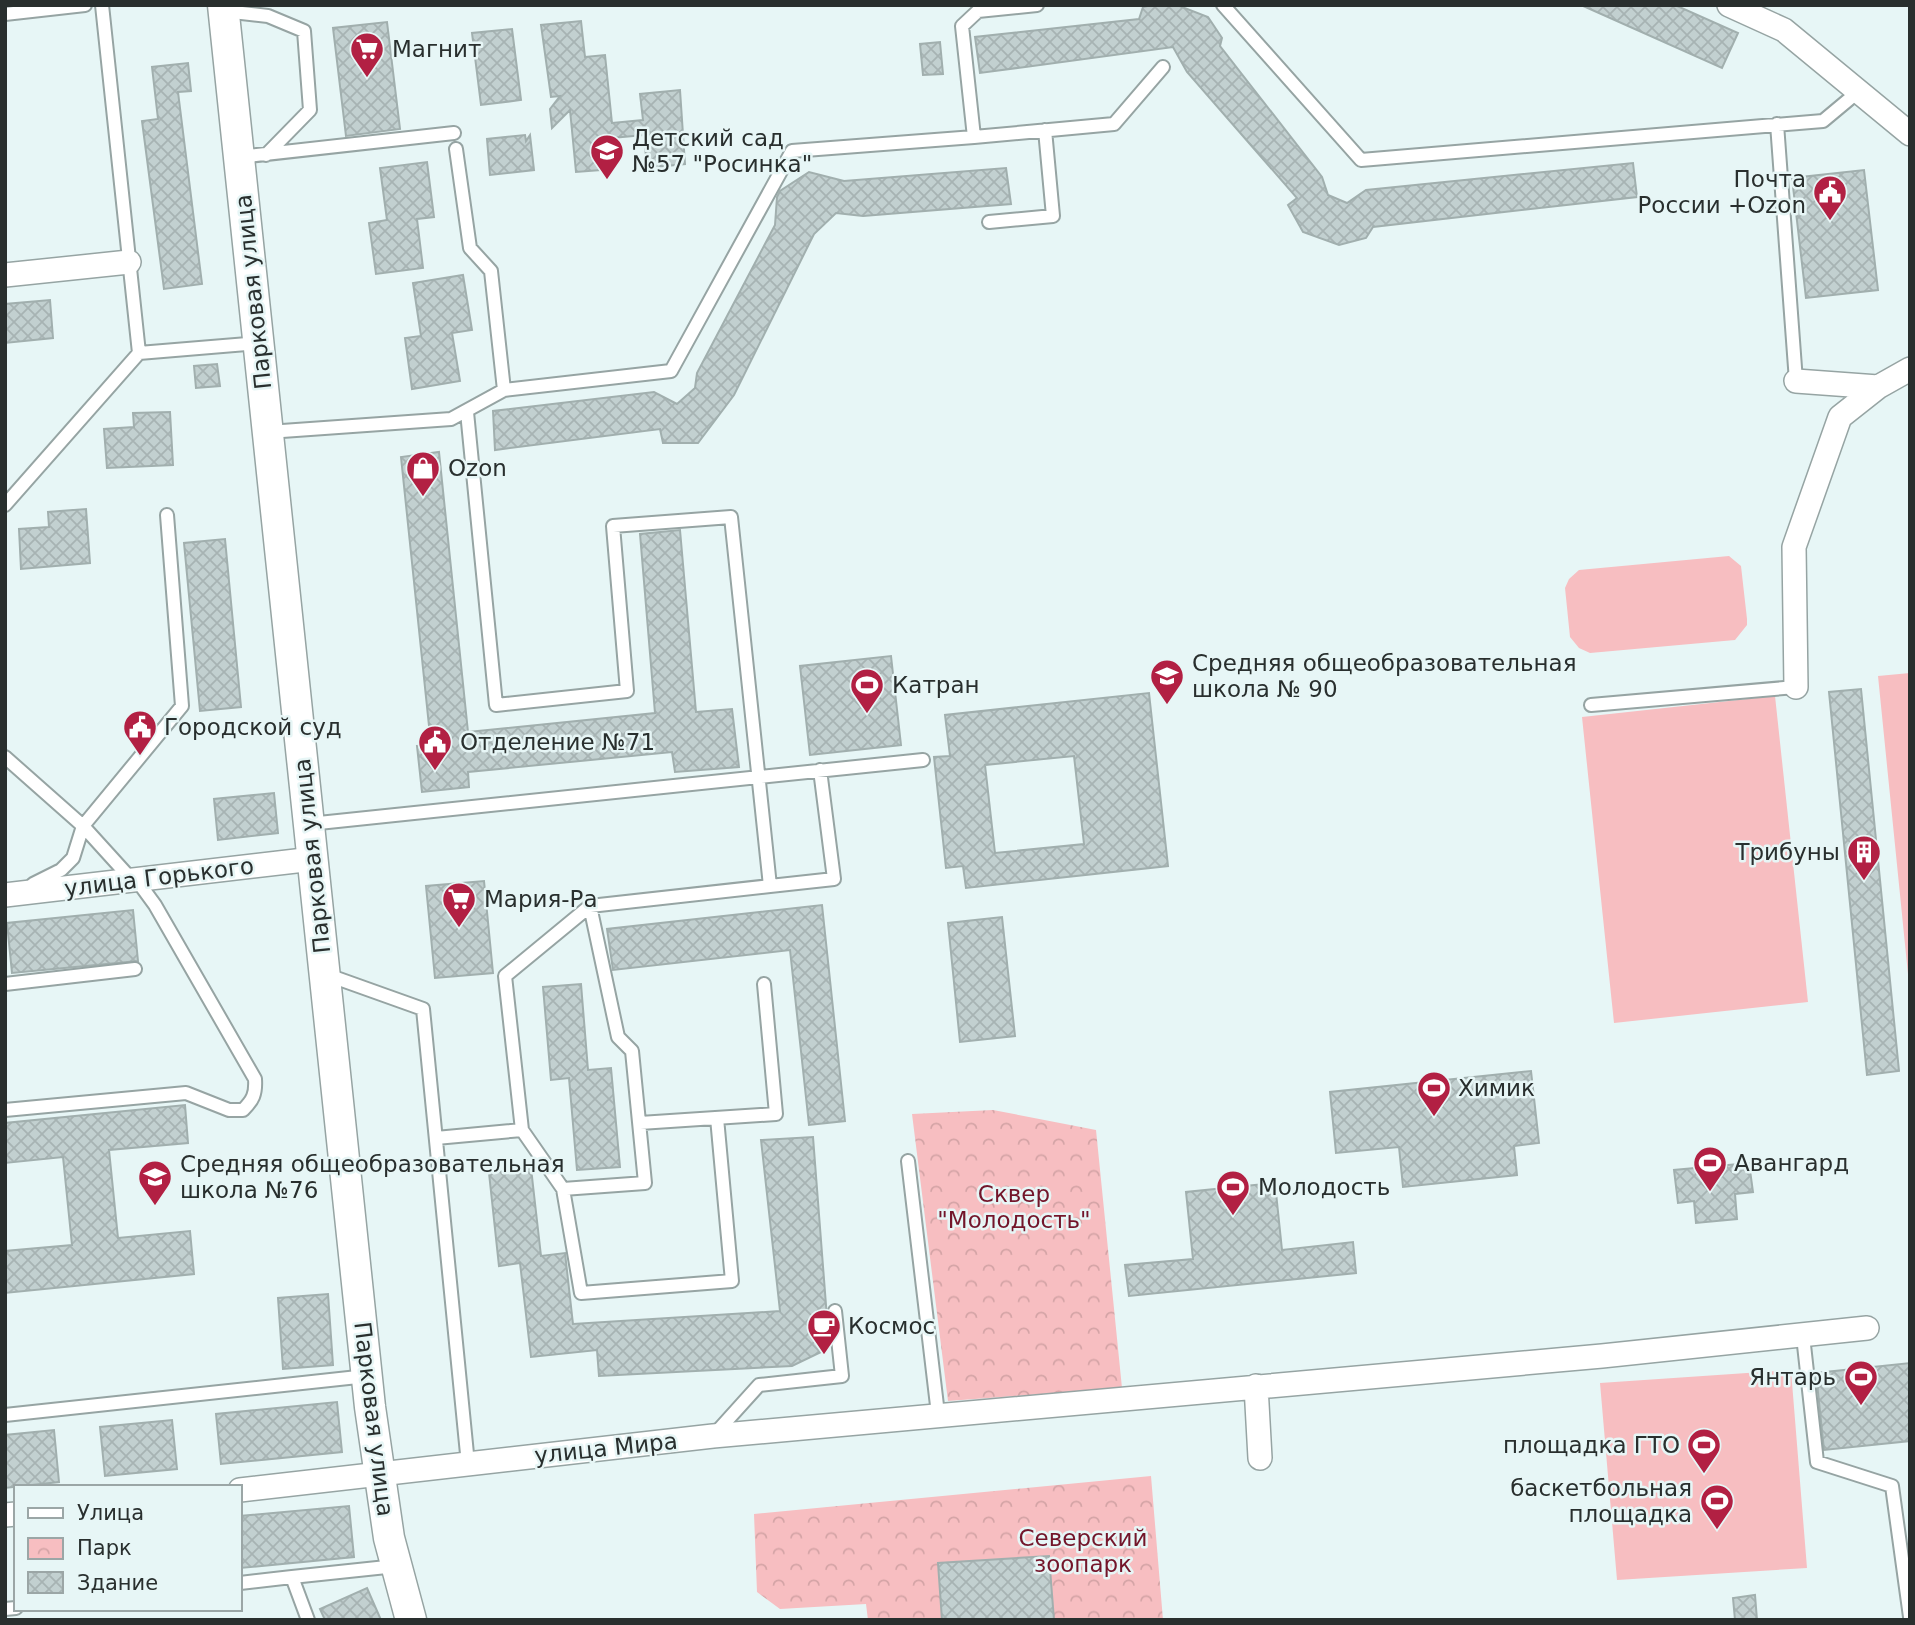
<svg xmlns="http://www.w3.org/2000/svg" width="1915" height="1625" viewBox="0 0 1915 1625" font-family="'DejaVu Sans',sans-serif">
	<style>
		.park { fill: url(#park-crowns) }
		.pitch { fill: #f7bec1 }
		.building { fill: url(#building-cross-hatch); stroke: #a1afae; stroke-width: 2; fill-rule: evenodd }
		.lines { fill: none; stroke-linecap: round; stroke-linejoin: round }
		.service-casing { stroke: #96a4a3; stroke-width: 16 }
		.minor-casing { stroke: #96a4a3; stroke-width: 26 }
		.tertiary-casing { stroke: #96a4a3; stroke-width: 33 }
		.service { stroke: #fff; stroke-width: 12 }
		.minor { stroke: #fff; stroke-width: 23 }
		.tertiary { stroke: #fff; stroke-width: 30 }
		.labels { text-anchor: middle; stroke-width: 5; stroke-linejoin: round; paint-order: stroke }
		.poi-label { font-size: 23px; fill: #292f2e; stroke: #e7f6f6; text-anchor: start }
		.street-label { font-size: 23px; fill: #292f2e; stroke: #e7f6f6 }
		.park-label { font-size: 23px; fill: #73152a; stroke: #e7f6f6 }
	</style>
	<defs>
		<pattern id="park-crowns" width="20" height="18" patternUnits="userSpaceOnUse" patternTransform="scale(1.75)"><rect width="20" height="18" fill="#f7bec1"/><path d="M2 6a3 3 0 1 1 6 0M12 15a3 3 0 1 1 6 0" fill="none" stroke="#d4a4a6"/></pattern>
		<pattern id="building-cross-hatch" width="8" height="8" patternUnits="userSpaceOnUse" patternTransform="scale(1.75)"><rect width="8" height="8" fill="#c2d0d0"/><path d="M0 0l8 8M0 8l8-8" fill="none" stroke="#a7b3b3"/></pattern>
	</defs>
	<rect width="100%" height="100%" fill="#e7f6f6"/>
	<path class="park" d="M993,1110L1096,1130L1122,1388L948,1401L912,1114Z
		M1151,1476L1163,1620H868L866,1604L780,1609L757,1592L754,1514Z"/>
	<path class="pitch" d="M1729,556L1741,566L1747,619V625L1735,640L1590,653L1579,648L1570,637L1565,588L1569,579L1579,570Z
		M1910,673V994L1878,676Z
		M1775,696L1808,1002L1614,1023L1582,717Z
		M1791,1370L1807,1568L1617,1580L1600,1383Z"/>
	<path class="building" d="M1152,5H1177L1208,17L1222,38L1220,46L1322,177L1328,195L1347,203L1366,190L1633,163L1637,197L1373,227L1366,238L1339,245L1303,232L1288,205L1297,198L1187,72L1173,47L980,73L975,37L1139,19L1143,7Z
		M1581,5H1675L1738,33L1722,68Z
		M581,21L585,57L605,55L612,123L643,120L640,94L680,90L685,164L647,168L644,135L612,138L614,169L576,172L570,110L552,128L550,109L560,96L551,97L541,25Z
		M387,22L400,129L346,136L333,28Z
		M512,29L521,100L481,105L472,33Z
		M940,42L943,74L923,75L920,44Z
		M188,63L191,91L178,92L202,284L164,289L142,121L158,119L152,67Z
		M525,135L526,141L530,135L534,170L490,175L487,139Z
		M427,162L434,217L417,219L423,268L376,274L369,223L387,220L380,168Z
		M1006,168L1011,204L863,216L836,213L814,234L734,395L698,443H663L660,429L495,450L493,411L654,392L677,404L695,388L697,373L775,225L777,197L780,191L809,172L844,181Z
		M1864,170L1878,290L1806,298L1792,178Z
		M463,275L472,330L452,333L460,381L412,389L405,338L421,336L413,283Z
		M50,300L53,338L5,343V304Z
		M217,364L220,386L196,388L194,366Z
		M170,412L173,465L107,468L104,429L134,427L133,413Z
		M439,452L468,732L655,713L640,534L680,530L696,712L732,709L739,767L675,772L672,752L468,772L469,787L422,792L417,746L431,745L401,457Z
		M86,509L90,563L21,569L19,529L49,527L48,512Z
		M225,539L241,707L200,711L184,543Z
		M891,656L901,745L810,755L800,666Z
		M1861,689L1899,1071L1867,1075L1829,692Z
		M1149,693L1168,866L966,888L963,866L946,868L934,757L950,756L945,715ZM1074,756L1084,844L995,853L985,765Z
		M274,793L278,833L218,840L214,799Z
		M484,881L493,973L435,978L426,886Z
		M822,905L845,1121L809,1125L790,950L613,970L607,929Z
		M133,910L138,961L12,973L7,923Z
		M1002,917L1015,1036L960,1042L948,923Z
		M581,984L588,1070L611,1068L620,1167L577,1170L569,1078L551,1080L543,987Z
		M1531,1071L1539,1143L1514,1146L1517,1175L1403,1187L1399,1147L1336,1153L1330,1092Z
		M185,1105L188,1143L109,1150L118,1238L190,1231L194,1274L5,1293V1251L72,1245L63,1157L5,1163V1123Z
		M813,1137L827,1318L823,1351L792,1366L599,1376L597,1350L531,1357L520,1263L499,1266L489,1173L531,1168L541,1256L565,1253L573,1324L780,1311L761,1140Z
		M1749,1163L1753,1192L1735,1194L1737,1219L1696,1223L1694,1201L1678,1203L1674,1170Z
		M1275,1183L1282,1250L1353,1242L1356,1273L1129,1296L1125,1265L1193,1259L1186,1192Z
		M328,1294L333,1365L283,1369L278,1298Z
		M1910,1363V1441L1824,1450L1816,1373Z
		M337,1402L342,1452L221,1464L216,1414Z
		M172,1420L177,1469L105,1476L100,1427Z
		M54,1430L59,1482L5,1488V1435Z
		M349,1506L354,1557L240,1568V1516Z
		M1049,1556L1054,1620H942L938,1563Z
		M367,1588L381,1620H325L320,1609Z
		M1755,1595L1757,1620H1735L1733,1598Z"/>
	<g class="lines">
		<g class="service-casing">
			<path id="service" d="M102,5L139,353L258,343
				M1223,5L1361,160L1823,121L1859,91
				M224,11L268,16L304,31L310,110L266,155
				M5,14L85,5
				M1777,124L1796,381
				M974,137L1114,124L1163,67
				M456,149L470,248L491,271L504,390
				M239,157L454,133
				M989,222L1053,216L1045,130
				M467,412L496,705L627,691L613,526L731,517L770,886L834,879L820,770
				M268,432L451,419L504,390L671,371L792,151L974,137L962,26L978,11L1037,5
				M5,505L139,353
				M1591,705L1796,687
				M5,757L83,826L132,880
				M309,824L923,760
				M33,884L61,870L73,858L83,826L182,706L167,515
				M325,974L423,1009L468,1464
				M5,984L135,969
				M5,1110L186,1093L229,1110H243C253,1100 256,1094 255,1079L155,905L136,879
				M717,1118L732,1281L581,1293L563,1189L645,1183L632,1051L618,1037L590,906L770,886
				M640,1123L776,1114L764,984
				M522,1130L563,1189
				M436,1138L522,1130L505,976L590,906
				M908,1161L938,1414
				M1803,1336L1817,1462L1892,1486L1910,1617
				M5,1415L367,1376
				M713,1436L759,1385L842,1376L835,1311
				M292,1577L396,1566
				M240,1583L292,1577L308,1620
				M5,1609L16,1608"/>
		</g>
		<g class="minor-casing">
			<path id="minor" d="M1729,5L1784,30L1910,134
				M5,275L129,262
				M1796,381L1878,387
				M1796,687L1794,547L1840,417L1878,387L1910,369
				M5,895L313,859
				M1256,1386L1260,1458
				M240,1490L713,1436L1602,1356L1867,1328
				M5,1515L16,1514"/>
		</g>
		<g class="tertiary-casing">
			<path id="tertiary" d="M223,5L370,1407L389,1538L411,1620"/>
		</g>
		<use href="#service" class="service"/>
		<use href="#minor" class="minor"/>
		<use href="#tertiary" class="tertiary"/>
	</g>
	<defs>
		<g id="supermarket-pin" transform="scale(1.75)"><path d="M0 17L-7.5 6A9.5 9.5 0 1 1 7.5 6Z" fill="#b22043" stroke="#e7f6f6"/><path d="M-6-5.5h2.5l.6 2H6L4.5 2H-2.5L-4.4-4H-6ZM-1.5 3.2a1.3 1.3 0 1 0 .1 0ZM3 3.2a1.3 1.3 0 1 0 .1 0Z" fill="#fff"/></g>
		<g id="school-pin" transform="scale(1.75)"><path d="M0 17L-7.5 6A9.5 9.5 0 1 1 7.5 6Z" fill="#b22043" stroke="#e7f6f6"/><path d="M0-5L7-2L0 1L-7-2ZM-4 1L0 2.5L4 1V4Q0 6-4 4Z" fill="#fff"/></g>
		<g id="civic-pin" transform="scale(1.75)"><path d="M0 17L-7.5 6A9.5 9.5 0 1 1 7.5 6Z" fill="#b22043" stroke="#e7f6f6"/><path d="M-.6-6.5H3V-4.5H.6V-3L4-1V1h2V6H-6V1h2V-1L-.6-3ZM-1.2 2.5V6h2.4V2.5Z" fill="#fff"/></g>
		<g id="shop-pin" transform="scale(1.75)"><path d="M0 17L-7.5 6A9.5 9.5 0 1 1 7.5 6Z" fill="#b22043" stroke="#e7f6f6"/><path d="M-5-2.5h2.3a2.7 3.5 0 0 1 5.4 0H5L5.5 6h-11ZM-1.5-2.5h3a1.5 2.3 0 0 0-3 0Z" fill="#fff"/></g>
		<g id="stadium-pin" transform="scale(1.75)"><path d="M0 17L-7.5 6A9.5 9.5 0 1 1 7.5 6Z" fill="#b22043" stroke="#e7f6f6"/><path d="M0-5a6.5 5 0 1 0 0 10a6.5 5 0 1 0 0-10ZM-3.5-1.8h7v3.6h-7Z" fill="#fff"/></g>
		<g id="building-pin" transform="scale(1.75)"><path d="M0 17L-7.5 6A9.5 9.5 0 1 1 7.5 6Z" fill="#b22043" stroke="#e7f6f6"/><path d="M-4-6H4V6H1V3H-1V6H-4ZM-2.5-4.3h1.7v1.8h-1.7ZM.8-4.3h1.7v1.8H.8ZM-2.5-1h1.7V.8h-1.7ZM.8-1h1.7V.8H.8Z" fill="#fff"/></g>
		<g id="cafe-pin" transform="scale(1.75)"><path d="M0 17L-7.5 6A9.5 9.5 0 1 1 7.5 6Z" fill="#b22043" stroke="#e7f6f6"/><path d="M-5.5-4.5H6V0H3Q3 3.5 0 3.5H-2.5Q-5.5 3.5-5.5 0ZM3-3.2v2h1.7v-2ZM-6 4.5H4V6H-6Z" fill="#fff"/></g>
	</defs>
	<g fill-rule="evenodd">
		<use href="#supermarket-pin" x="367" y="49"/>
		<use href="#school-pin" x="607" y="151"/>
		<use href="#civic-pin" x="1830" y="192"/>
		<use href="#shop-pin" x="423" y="468"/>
		<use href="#school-pin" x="1167" y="676"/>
		<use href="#stadium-pin" x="867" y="685"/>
		<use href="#civic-pin" x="140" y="727"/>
		<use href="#civic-pin" x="435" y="742"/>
		<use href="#building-pin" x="1864" y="852"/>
		<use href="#supermarket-pin" x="459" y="899"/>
		<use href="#stadium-pin" x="1434" y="1088"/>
		<use href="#stadium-pin" x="1710" y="1163"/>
		<use href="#school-pin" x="155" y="1177"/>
		<use href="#stadium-pin" x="1233" y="1187"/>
		<use href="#cafe-pin" x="824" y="1326"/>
		<use href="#stadium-pin" x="1861" y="1377"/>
		<use href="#stadium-pin" x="1704" y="1445"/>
		<use href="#stadium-pin" x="1717" y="1501"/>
	</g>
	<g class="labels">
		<g class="poi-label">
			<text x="392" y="57">Магнит</text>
			<text x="632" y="146">Детский сад<tspan x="632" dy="26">№57 "Росинка"</tspan></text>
			<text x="1806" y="187" text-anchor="end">Почта<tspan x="1806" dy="26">России +Ozon</tspan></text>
			<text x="448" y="476">Ozon</text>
			<text x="1192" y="671">Средняя общеобразовательная<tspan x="1192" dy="26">школа № 90</tspan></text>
			<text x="892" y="693">Катран</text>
			<text x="164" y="735">Городской суд</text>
			<text x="460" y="750">Отделение №71</text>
			<text x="1840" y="860" text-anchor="end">Трибуны</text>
			<text x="484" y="907">Мария-Ра</text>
			<text x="1458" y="1096">Химик</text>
			<text x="1734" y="1171">Авангард</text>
			<text x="180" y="1172">Средняя общеобразовательная<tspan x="180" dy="26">школа №76</tspan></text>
			<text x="1258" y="1195">Молодость</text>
			<text x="848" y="1334">Космос</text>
			<text x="1836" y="1385" text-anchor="end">Янтарь</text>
			<text x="1680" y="1453" text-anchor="end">площадка ГТО</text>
			<text x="1692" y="1496" text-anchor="end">баскетбольная<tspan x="1692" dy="26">площадка</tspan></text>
		</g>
		<g class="street-label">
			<text transform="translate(253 292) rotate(-96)" y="8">Парковая улица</text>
			<text transform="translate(312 856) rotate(-96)" y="8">Парковая улица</text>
			<text transform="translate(159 877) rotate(-7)" y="8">улица Горького</text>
			<text transform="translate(374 1419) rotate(83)" y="8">Парковая улица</text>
			<text transform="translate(606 1448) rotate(-6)" y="8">улица Мира</text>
		</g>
		<g class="park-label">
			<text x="1014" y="1202">Сквер<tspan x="1014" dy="26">"Молодость"</tspan></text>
			<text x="1083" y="1546">Северский<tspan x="1083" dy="26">зоопарк</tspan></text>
		</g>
	</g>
	<rect width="1915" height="1625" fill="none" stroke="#292f2e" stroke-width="14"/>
	<rect x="14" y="1485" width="228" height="126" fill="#e7f6f6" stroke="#9ba6a6" stroke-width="2"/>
	<rect x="28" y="1508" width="35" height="10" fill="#ffffff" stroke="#9ba6a6" stroke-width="2"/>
	<text x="77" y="1520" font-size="21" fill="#292f2e">Улица</text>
	<rect x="28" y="1538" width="35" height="21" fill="url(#park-crowns)" stroke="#9ba6a6" stroke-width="2"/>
	<text x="77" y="1555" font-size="21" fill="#292f2e">Парк</text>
	<rect x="28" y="1572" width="35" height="21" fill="url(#building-cross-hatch)" stroke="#9ba6a6" stroke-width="2"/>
	<text x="77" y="1590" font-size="21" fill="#292f2e">Здание</text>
</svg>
